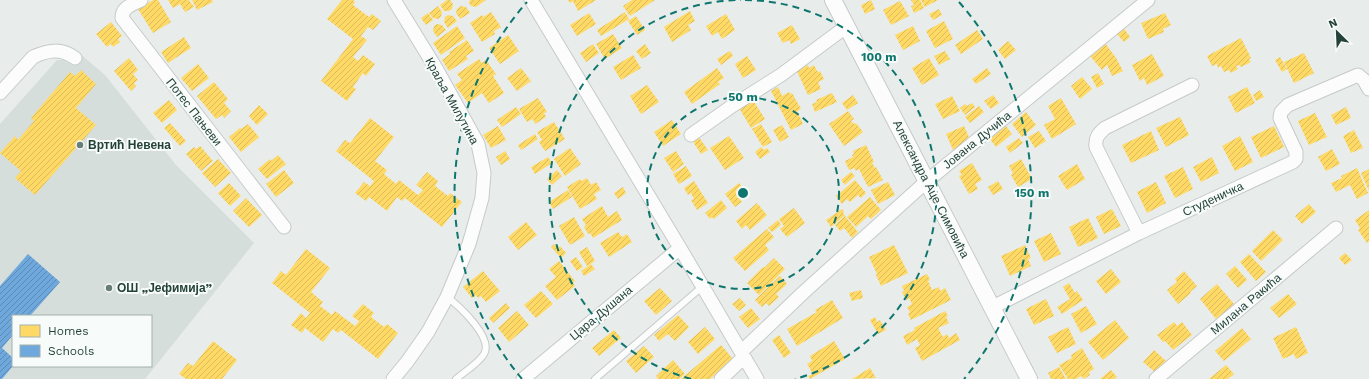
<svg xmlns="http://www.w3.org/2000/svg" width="1369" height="379" viewBox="0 0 1369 379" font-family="'Work Sans',sans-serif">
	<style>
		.built { fill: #d6dedb; fill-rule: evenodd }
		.homes { fill: url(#homes-hatch) }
		.schools { fill: url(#schools-hatch) }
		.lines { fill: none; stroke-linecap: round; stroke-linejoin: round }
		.service-casing { stroke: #c5cac8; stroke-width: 8 }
		.minor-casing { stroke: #c5cac8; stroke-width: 15 }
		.tertiary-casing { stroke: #c5cac8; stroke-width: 18 }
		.service { stroke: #fcfcfc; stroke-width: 6 }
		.minor { stroke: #fcfcfc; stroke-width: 13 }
		.tertiary { stroke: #fcfcfc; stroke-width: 16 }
		.ring { fill: none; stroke: #0f766e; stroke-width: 2; stroke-dasharray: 7 5 }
		.poi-dot { fill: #697e78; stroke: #f7fbf9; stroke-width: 1.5 }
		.labels { text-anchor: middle; stroke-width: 4; stroke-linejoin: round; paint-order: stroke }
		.street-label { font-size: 12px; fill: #24423a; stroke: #f7fbf9 }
		.poi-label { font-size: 12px; font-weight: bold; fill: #24423a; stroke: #f7fbf9; text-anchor: start }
		.centre { fill: #0f766e; stroke: #f7fbf9; stroke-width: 2 }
		.ring-label { font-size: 12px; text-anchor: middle; font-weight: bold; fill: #0f766e; stroke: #f7fbf9; stroke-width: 4; stroke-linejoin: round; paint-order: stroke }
	</style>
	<defs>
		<pattern id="homes-hatch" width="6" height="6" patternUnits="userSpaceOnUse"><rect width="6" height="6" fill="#ffd966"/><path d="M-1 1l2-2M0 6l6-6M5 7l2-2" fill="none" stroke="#dabb59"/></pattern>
		<pattern id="schools-hatch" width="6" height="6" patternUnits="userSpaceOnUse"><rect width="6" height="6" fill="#6fa8dc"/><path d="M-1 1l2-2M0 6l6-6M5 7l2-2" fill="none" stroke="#5b8ab3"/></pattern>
	</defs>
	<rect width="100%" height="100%" fill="#e8edeb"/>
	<path class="built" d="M79,53L105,75L176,165L254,243L145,379H0V124L57,60H64L70,64ZM13,316H151V366H13Z"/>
	<path class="homes" d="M153,0H158L171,22L153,33L138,9Z
		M168,0H189L194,7L185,12L180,4L173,8Z
		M192,0H212L213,2L197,10Z
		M342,0H353L355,2L353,5L369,17L372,14L381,21L373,30L368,27L361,36L367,40L353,57L358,61L363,55L375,64L366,76L363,73L353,87L356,89L347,101L321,81L353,39L327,19Z
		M447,0H450L453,4L452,9L449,11H444L440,5Z
		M470,0H486L476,7L471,6L469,3Z
		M568,0H596L578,11L573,1L570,3Z
		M632,0H655L630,16L623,6Z
		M871,0L875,9L865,14L861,5Z
		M911,0H920L924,8L914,13L911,6L914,5Z
		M921,0H938L925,7Z
		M900,1L909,16L891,25L883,10Z
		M438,6L442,12L441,17L438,19L433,18L429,13Z
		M461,6L466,7L470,13L460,19L456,13L457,9Z
		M939,9L942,15L933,20L929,14Z
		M690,11L695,21L688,25L691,30L672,42L664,27Z
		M491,12L501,27L494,31L495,34L482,42L470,23L482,15L483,17Z
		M625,12L629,19L601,36L597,30Z
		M428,13L433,20L426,25L421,18Z
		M589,13L596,24L577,36L570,25Z
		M1165,13L1171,25L1163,29L1164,32L1148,39L1141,23Z
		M726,14L735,30L722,39L718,32L712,36L706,26Z
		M448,15L453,16L457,21L448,28L444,22L445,17Z
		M636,16L645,30L637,35L628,21Z
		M944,21L953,39L935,48L926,31Z
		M111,22L122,36L118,39L120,42L113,47L111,44L107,47L96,34Z
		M437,24L442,25L446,30L437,37L433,31L434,26Z
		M792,25L800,39L791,44L789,40L783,43L777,33Z
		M457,26L465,38L441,55L433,43Z
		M913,26L920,41L903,50L895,35Z
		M1123,27L1130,37L1124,42L1116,33Z
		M977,30L983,39L961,54L955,45Z
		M613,34L622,48L605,59L596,44Z
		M508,35L519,51L500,64L489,48Z
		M184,37L191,48L168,63L161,52Z
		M1241,38L1251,58L1249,59L1251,62L1241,67L1239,65L1236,66L1238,69L1231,73L1229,70L1224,72L1221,66L1218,68L1217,64L1212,66L1207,56Z
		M467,40L474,51L466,56L468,59L449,71L442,60L450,54L449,52Z
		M1008,41L1016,50L1005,59L998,50Z
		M1105,43L1116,58L1123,71L1112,76L1107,65L1102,70L1090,56Z
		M593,44L599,53L586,62L580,53Z
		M645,44L651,53L642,59L636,51Z
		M730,51L733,56L721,65L717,59Z
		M945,51L950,59L939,65L934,56Z
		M1304,53L1314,73L1294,83L1284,62Z
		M1152,54L1164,76L1147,85L1144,78L1140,81L1132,65Z
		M633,55L641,68L621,80L613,67Z
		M747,56L756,70L743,78L735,64Z
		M1280,57L1287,69L1282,72L1275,60Z
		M129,58L138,70L133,74L138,80L134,83L136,86L131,91L114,71Z
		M929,58L939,75L922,85L912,68Z
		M479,59L482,63L486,60L496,74L493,76L504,93L489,103L482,93L468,103L455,85L462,80L457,74Z
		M198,64L209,78L192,91L181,78Z
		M807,64L809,68L814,65L817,71L819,72L820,71L824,79L818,82L821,89L808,95L796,69Z
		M521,68L531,81L517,91L507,78Z
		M717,68L724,78L718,82L720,84L692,104L684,92Z
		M987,68L991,74L976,84L972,79Z
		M81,70L96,84L76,108L96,125L35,195L15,178L21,171L0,153L15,136L18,140L34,121L31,118L70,72L75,76Z
		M1098,73L1104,84L1097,88L1091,77Z
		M1082,77L1092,89L1080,99L1071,86Z
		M214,82L228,99L224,103L231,111L224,118L222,115L216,119L197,96Z
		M647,85L659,102L641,114L630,96Z
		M778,87L782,96L789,92L790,94L792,93L801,109L797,111L803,124L791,130L771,91Z
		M1247,87L1255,103L1236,113L1228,97Z
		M1260,90L1264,97L1256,101L1253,95Z
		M832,93L837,102L815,112L812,104L817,102L816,100Z
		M853,95L858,103L847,110L842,103Z
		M993,95L999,103L991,109L984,101Z
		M952,96L960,111L943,119L935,104Z
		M538,98L547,112L544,113L546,117L535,124L533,119L527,122L519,109Z
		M1061,98L1076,124L1052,139L1044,125L1055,119L1048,106Z
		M169,100L177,110L162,123L153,113Z
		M753,100L765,119L751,128L739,108Z
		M972,103L975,107L965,115L960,108L965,104L967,106Z
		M259,105L268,114L257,125L249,116Z
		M979,106L984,112L970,123L965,117Z
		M516,107L521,114L502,127L497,120Z
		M1346,107L1351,118L1336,125L1331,115Z
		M848,111L854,119L851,121L854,124L856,123L863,132L844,146L829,124Z
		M1026,112L1036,125L1022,137L1012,124Z
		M1315,113L1327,137L1309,145L1298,121Z
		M1180,117L1189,135L1166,147L1156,128Z
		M370,118L394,137L375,161L387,170L384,174L396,184L399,180L418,195L423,190L416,185L427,172L438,181L435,186L448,196L450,193L462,202L442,227L405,198L402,201L397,197L387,211L369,197L366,201L355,193L364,182L370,186L374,181L336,151L345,140L350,143Z
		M672,120L681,134L663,146L654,132Z
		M554,122L565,139L545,151L539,142L542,140L537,132Z
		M170,123L186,141L180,146L164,128Z
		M248,124L259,137L241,152L229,137L240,128L241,129Z
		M761,124L772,142L763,147L752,129Z
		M782,125L789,137L780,142L773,130Z
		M498,126L506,140L491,148L483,135Z
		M964,126L971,142L953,150L946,134Z
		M1006,126L1012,134L996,147L990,139Z
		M1274,126L1284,147L1261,158L1251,137Z
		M1354,130L1363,148L1351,153L1343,136Z
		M1039,131L1046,141L1035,148L1028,137Z
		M1151,131L1159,150L1131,163L1122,145Z
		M535,134L538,139L521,150L518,145Z
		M698,136L708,150L701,154L692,140Z
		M729,136L744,158L725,170L710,148Z
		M1240,136L1253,162L1235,171L1222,146Z
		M1019,138L1023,143L1010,153L1006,147Z
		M866,145L874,162L872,163L875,168L876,167L883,180L868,187L859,169L856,171L854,168L849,170L845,161L853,157L852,155L854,154L853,151Z
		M200,146L213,161L201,171L186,154L194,147L196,149Z
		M761,147L764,150L767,148L770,152L760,159L755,152Z
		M570,148L581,164L565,176L554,159Z
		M1332,149L1340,164L1326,171L1318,157Z
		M505,151L510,159L501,165L496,157Z
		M676,151L684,164L673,172L664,158Z
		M278,155L286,164L267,179L258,169L270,159L271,161Z
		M548,157L552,163L535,174L531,167Z
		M1212,157L1219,173L1201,182L1193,167Z
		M218,159L231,173L215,187L202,173Z
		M1021,159L1032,179L1018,187L1011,175L1013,173L1009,166Z
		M972,163L982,180L975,184L978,189L969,194L959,176L962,175L959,171Z
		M1077,164L1085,179L1067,190L1058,176Z
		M686,166L692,176L679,184L673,174Z
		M1183,167L1193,189L1175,198L1164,176Z
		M1357,168L1368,193L1357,199L1350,185L1336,192L1331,183L1342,178L1341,176Z
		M1369,169V191L1361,173Z
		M284,170L294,183L276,197L266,184Z
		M557,170L562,176L552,185L547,179Z
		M851,172L855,176L845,185L841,180Z
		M587,178L591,185L596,182L601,190L594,194L597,199L580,209L567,187L580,179L581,181Z
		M855,180L866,193L861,198L858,195L850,202L847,199L842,204L836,196Z
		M694,181L708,203L697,210L691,200L694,199L691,193L688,195L684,188Z
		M998,181L1003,189L993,195L988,187Z
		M888,182L895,195L878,204L871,190Z
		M1156,182L1166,203L1147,213L1137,192Z
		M229,183L241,196L230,206L218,193Z
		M739,183L747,193L740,199L742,202L735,207L725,194Z
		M623,187L626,193L618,199L614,193Z
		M568,190L572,197L553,209L549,202Z
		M870,197L881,210L871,219L868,216L856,227L847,217Z
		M246,198L262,215L249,227L233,211Z
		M721,200L727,208L714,219L712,217L710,219L705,213Z
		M757,203L767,215L750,230L746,225L742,229L736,221Z
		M1309,204L1316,212L1302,224L1295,216Z
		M602,206L608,217L617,211L622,220L593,238L590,233L588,234L584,227L586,225L582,219Z
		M794,208L805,223L787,237L780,229L784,226L779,219Z
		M842,209L844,211L843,213L845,215L831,227L826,220Z
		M1112,209L1121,226L1104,234L1096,217Z
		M1369,210V241L1367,243L1358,230L1360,228L1355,220Z
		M845,216L858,232L852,238L844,228L840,231L835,225Z
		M574,217L585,236L570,245L559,226Z
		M1088,218L1098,238L1078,247L1069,227Z
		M778,220L781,225L772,232L768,228Z
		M526,222L537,235L518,250L508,237Z
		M767,229L774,237L765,245L769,250L745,271L733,258Z
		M1273,230L1283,240L1261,261L1252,251Z
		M618,232L622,237L627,234L632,242L609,257L600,243Z
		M1051,233L1061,254L1044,262L1034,241Z
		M554,244L558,248L560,246L566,253L561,258L551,247Z
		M894,245L908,273L881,286L876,275L877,274L869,257Z
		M1025,245L1031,258L1028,259L1031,266L1010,276L1001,256Z
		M587,247L595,261L587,266L579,252Z
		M306,249L330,268L311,292L323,302L320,306L332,315L335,311L355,326L359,321L352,316L363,304L374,313L371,317L384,327L387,324L398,333L378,359L341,330L338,333L333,329L323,342L305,328L302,333L291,325L301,313L306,318L310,313L272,283L281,271L286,275Z
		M1345,253L1352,260L1345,265L1339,258Z
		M1249,254L1266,272L1256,281L1240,262Z
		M576,257L583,267L577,271L570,261Z
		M774,258L785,269L759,295L747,283L763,267L764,268Z
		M559,261L575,281L573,283L575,286L557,300L545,286L556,277L549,269Z
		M591,264L595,269L584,276L581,271Z
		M1235,266L1247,280L1238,288L1226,274Z
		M1111,269L1121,282L1106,294L1096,281Z
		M483,271L500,291L486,302L481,296L478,298L476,295L472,298L463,287Z
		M1184,271L1197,286L1190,292L1191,293L1178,304L1167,290L1177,282L1175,279Z
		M927,274L930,280L928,281L932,290L939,287L940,291L945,288L951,300L911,320L908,314L910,312L907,307L912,304L909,298L906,300L902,292L904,291L902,286Z
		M780,276L787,284L776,294L779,297L769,306L766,303L762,307L755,300Z
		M1069,283L1075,293L1077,291L1083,300L1062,314L1057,307L1070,299L1063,287Z
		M1217,284L1234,304L1216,319L1200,299Z
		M660,288L672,301L656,315L644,301Z
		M861,290L863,298L852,301L849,293Z
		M541,291L553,304L536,318L524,305Z
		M1288,294L1297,304L1279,318L1270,308Z
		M740,298L746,305L739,311L732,304Z
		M1046,299L1054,316L1034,325L1026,309Z
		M832,300L843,318L797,346L787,329L817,312L815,310Z
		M506,303L510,308L493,323L489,318Z
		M1086,306L1097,324L1081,333L1071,314Z
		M751,308L760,319L748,328L739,317Z
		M517,311L529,325L509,342L498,328Z
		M945,311L948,316L946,317L949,323L938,328L943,337L947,334L949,338L956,333L960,340L922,361L915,348L920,345L917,339L907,345L903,336L915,330L914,328Z
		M678,315L689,327L675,341L668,334L659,341L654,335Z
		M875,317L877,322L880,320L886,330L878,334L870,320Z
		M1115,320L1129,338L1103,360L1088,342Z
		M1174,322L1177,326L1182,322L1192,335L1173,350L1165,341L1163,342L1157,335Z
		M705,327L715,339L698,354L688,342Z
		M1068,327L1076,344L1057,353L1048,337Z
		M1296,327L1308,353L1296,359L1294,354L1283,359L1273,338Z
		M1242,328L1251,339L1224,361L1215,351Z
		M614,330L621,338L599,356L592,348Z
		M779,335L791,353L784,358L772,340Z
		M213,341L237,360L222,379H186L179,374L188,363L193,366Z
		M834,341L845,359L810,379L808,376L813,374L807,364L812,361L810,356Z
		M721,345L733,359L710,379H681Z
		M644,346L654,357L636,373L626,361Z
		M1082,348L1094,369L1089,372L1090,375L1084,379L1081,376L1076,379H1068L1059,365L1072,358L1071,355Z
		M1154,350L1166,361L1156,373L1143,362Z
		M673,360L685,374L679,379H658L656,376Z
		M1226,365L1234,374L1228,379H1209Z
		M1059,367L1066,379H1051L1048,373Z
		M870,368L876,378L852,379Z
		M1111,370L1117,377L1114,379H1100Z"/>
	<path class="schools" d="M28,254L60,282L30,316H13V335L2,348L13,358V366L2,379H0V286Z"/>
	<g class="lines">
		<g class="service-casing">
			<path id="service" d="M447,297C459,306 494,338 484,354C479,363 464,372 456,379
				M595,379L703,286"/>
		</g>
		<g class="minor-casing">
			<path id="minor" d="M141,0C132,5 122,7 122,18L284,227
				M531,0L680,248L757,379
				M0,93L33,57C48,50 61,48 75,58
				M691,135L732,106L781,75L847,26
				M1139,233L1096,147C1095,138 1098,134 1105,128L1192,85
				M991,308L1139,233L1293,162L1296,159V152L1280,118L1281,112L1288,105L1358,75L1364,80L1369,89
				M741,352L805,291L927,181L1148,0
				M393,379L407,362L428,332L447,297L469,244L482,198L484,173L478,144L437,70L394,0
				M523,379L680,248
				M721,379L744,357
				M1156,379L1336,228"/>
		</g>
		<g class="tertiary-casing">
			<path id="tertiary" d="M833,0L1029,379"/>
		</g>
		<use href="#service" class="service"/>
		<use href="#minor" class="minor"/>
		<use href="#tertiary" class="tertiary"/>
	</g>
	<g class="ring">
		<circle cx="743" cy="193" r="96"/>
		<path d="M691 379A193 193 0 0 1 741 0M745 0A193 193 0 0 1 795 379"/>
		<path d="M522 379A289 289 0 0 1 527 2M959 2A289 289 0 0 1 964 379"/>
	</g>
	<g class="poi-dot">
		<circle cx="80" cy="145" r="4"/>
		<circle cx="109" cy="288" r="4"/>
	</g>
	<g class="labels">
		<g class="street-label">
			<text transform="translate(452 101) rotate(61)" y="4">Краља Милутина</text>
			<text transform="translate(194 112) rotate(52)" y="4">Потес Пањеви</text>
			<text transform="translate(977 140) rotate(-39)" y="4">Јована Дучића</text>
			<text transform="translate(931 189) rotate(63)" y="4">Александра Аце Симовића</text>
			<text transform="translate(1213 199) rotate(-25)" y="4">Студеничка</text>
			<text transform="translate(1246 304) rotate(-40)" y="4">Милана Ракића</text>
			<text transform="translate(601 313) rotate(-40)" y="4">Цара Душана</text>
		</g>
		<g class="poi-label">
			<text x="88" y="149">Вртић Невена</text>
			<text x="117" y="292">ОШ „Јефимија”</text>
		</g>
	</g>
	<circle cx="743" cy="193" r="6" class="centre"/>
	<g class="ring-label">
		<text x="879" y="61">100 m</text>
		<text x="743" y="101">50 m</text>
		<text x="1032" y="197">150 m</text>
	</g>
	<rect x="12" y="315" width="140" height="52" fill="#f7fbf9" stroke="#a3b1ad"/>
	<rect x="20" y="325" width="20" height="12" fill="#ffd966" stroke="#a3b1ad"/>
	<text x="48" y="335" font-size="12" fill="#24423a">Homes</text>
	<rect x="20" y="345" width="20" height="12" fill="#6fa8dc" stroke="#a3b1ad"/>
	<text x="48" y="355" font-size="12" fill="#24423a">Schools</text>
	<g transform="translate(1337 32) rotate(336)" stroke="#f7fbf9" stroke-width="3" paint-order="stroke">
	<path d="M0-3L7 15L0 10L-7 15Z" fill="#24423a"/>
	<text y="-6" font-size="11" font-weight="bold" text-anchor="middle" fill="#24423a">N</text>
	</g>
</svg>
